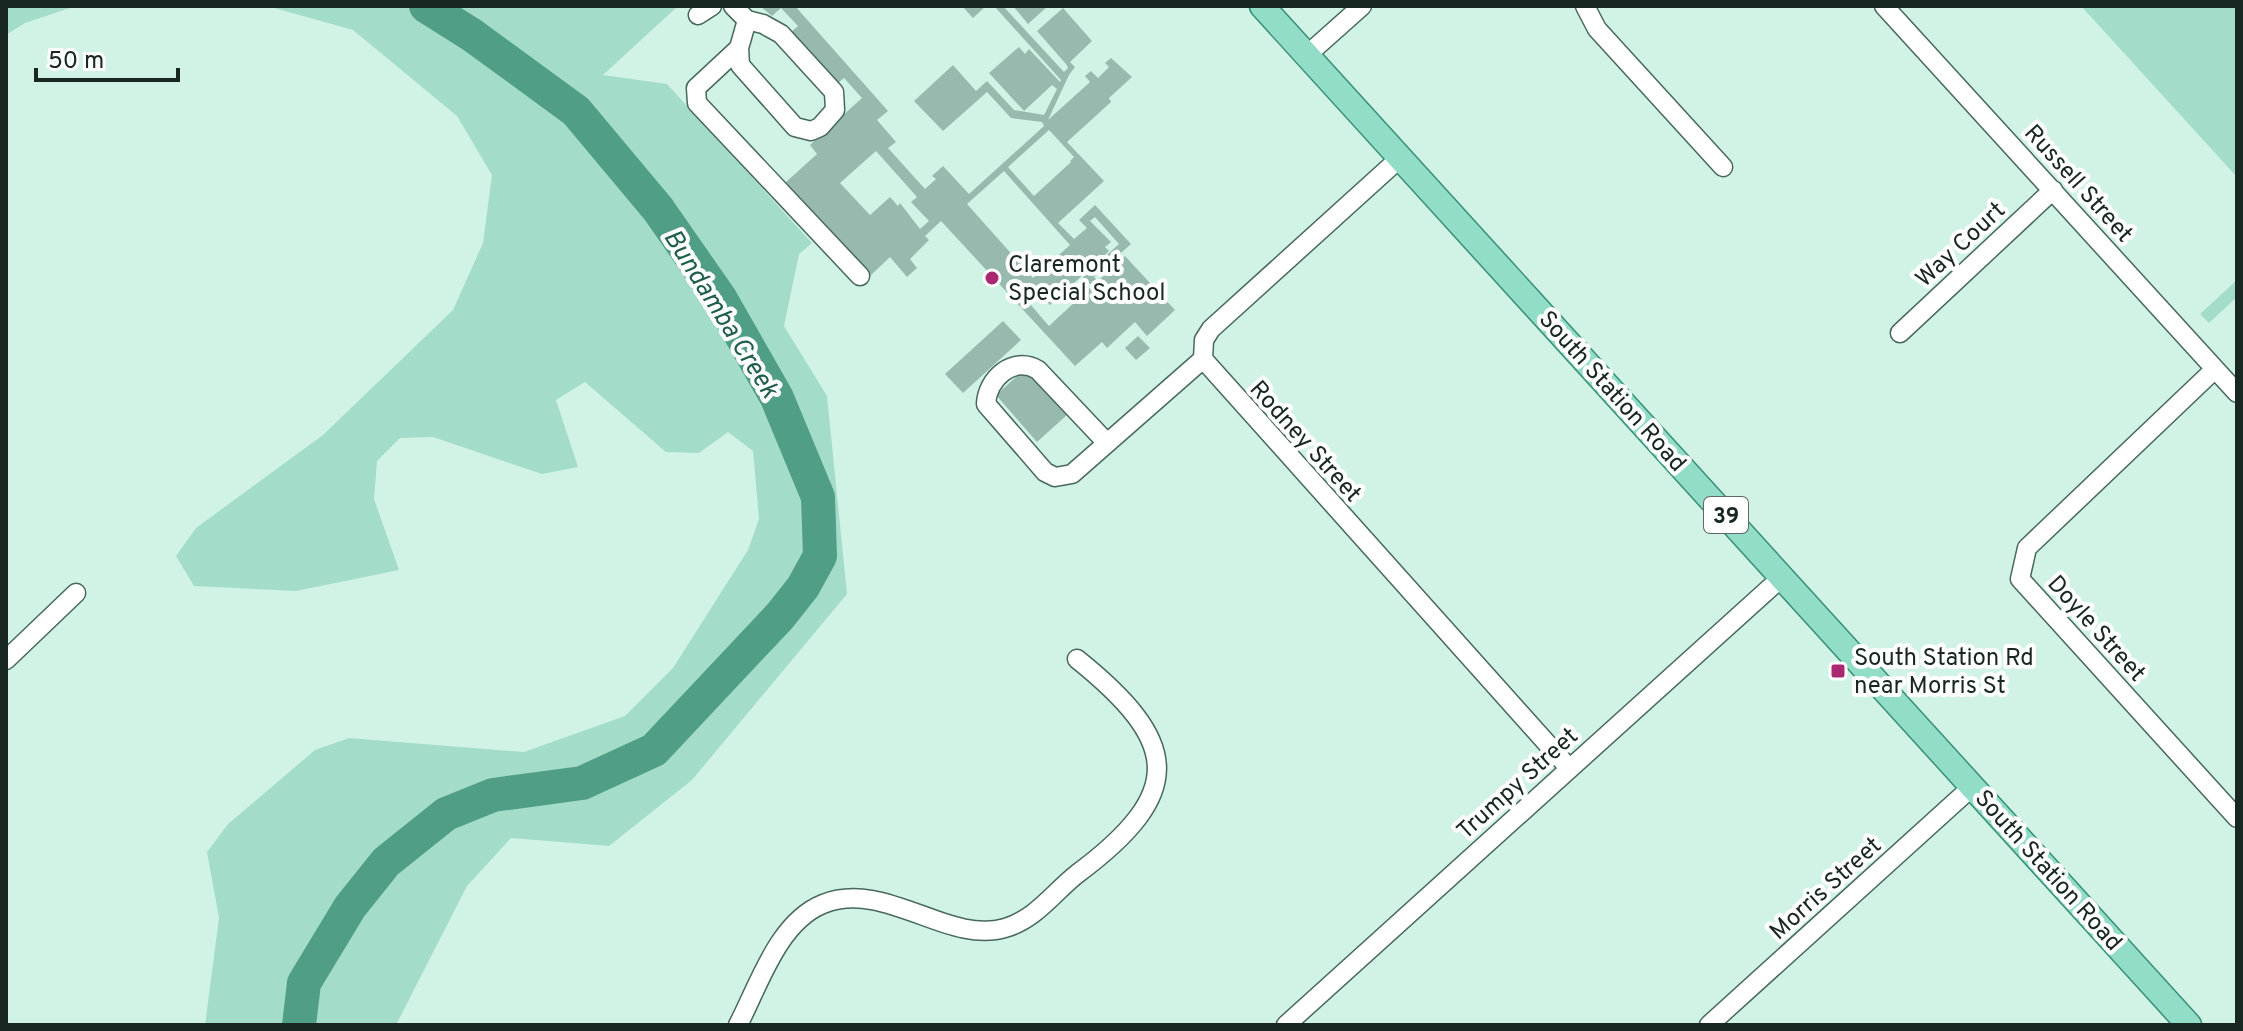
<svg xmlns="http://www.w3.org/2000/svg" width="2243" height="1031" viewBox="0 0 2243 1031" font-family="Overpass,sans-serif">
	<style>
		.green { fill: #a3ddc9 }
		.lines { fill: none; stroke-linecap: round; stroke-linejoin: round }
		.river { stroke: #509e86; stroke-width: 34 }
		.building { fill: #98baae; fill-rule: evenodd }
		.minor-casing { stroke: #48685d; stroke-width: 21 }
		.major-casing { stroke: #388f76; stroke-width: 27 }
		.minor { stroke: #fff; stroke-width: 18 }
		.major { stroke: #91ddc8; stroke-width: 24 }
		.poi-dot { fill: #aa2771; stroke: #fff; stroke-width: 3 }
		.labels { text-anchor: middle; stroke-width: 8; stroke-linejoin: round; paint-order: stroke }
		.shield { fill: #fff; stroke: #5e6864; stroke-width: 2 }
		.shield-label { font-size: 22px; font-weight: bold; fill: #192722 }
		.street-label { font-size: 24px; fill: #192722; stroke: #fff }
		.poi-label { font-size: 24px; fill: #192722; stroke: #fff; text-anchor: start }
		.water-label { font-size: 26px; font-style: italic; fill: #205e4c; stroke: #fff }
	</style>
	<rect width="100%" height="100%" fill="#d0f3e6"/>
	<path class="green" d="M6,6H76L25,23L6,35Z
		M267,6H678L603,75L667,84L812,243L799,254L784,326L827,396L847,594L692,780L609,846L511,838L467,886L396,1025H205L219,918L207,852L228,824L315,750L349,738L524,752L625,716L673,668L748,550L759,519L753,451L728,432L699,453L666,452L585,382L556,400L578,467L542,474L433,437L400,438L377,461L374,499L399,570L296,591L194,586L176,556L196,528L323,435L453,310L483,243L492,175L457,116L353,30Z
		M2081,6H2237V177Z
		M2237,280V297L2209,323L2200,314Z"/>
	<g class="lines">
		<path class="river" d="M299,1025L304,983L350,907L386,862L446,814L493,795L582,783L654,750L780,616L803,587L820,556L818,497L777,398L720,298L658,209L576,111L472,35L426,6"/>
	</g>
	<path class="building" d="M760,6H795L888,111L877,120L896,142L888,148L925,189L936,179L932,176L943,166L969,194L1044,126L1042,122L1011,118L987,92L943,131L914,101L953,65L976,91L987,81L1014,110L1044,115L1057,89L1052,85L1024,111L989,73L1019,47L1025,54L1029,49L1060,82L1061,80L994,6H1003L1064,72L1068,68L1066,64L1037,31L1063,8L1092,41L1070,62L1075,67L1069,75L1048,120L1090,82L1085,76L1091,71L1098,78L1109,67L1105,63L1111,58L1132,77L1109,98L1111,102L1067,142L1104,181L1058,223L1074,239L1087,228L1079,220L1095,205L1131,244L1094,277L1098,281L1125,256L1175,310L1147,336L1135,322L1107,348L1102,342L1075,366L941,221L925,236L929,240L910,259L917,268L907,277L890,257L870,276L785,183L817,154L810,145L862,98L844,78L837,84L790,33L798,26L781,8L772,16ZM1049,130L1074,157L1070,161L1071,162L1034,196L1008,167ZM876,151L917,197L911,202L929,221L920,229L900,203L898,206L890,197L870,215L840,183ZM1004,171L1070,245L1033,278L967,204ZM1095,217L1119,244L1083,277L1092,286L1049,326L1030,304L1040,295L1050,305L1109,251L1105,247L1111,242L1090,221Z
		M962,6H986L973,18Z
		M1013,6H1048L1028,24Z
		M1003,321L1021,340L963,393L945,374Z
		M1138,336L1150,348L1136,360L1125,348Z
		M1025,369L1068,414L1037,442L996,395Z"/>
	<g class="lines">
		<g class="minor-casing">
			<path id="minor" d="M733,6L747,20L763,24L781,34L834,92L835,110L820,127L811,131L795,127L740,65L739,48L747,20
				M1585,6L1597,29L1723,167
				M1884,6L2237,393
				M698,15L712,6
				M739,48L696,88L697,103L860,276
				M1307,55L1362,6
				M1401,157L1211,329L1204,340L1203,359L1569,768
				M1900,333L2053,190
				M2215,369L2027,548L2020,579L2237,818
				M1107,443L1038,370C1013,355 987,379 986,404L1045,472L1055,477L1072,474L1203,359
				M6,660L76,593
				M738,1025C759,985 778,922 823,904C885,879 948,945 1005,928C1036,919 1053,893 1077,874C1187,792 1180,742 1077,659
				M1286,1025L1782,577
				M1709,1025L1973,786"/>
		</g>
		<g class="major-casing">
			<path id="major" d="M1262,6L2189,1025"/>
		</g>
		<use href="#minor" class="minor"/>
		<use href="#major" class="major"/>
	</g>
	<g class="poi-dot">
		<circle cx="992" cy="278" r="8"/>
		<rect x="1830" y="663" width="16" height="16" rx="4"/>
	</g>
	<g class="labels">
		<rect class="shield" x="1704" y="497" width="44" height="36" rx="6"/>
		<g class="shield-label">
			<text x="1726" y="523">39</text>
		</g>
		<g class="street-label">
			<text transform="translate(2079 183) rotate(48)" y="8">Russell Street</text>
			<text transform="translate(1960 244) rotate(-43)" y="8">Way Court</text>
			<text transform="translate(1613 391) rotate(48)" y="8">South Station Road</text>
			<text transform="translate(1306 441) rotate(48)" y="8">Rodney Street</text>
			<text transform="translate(2097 628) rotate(48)" y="8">Doyle Street</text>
			<text transform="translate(1517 783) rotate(-42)" y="8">Trumpy Street</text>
			<text transform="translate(2049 870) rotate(48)" y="8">South Station Road</text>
			<text transform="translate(1825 888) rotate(-42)" y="8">Morris Street</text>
		</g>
		<g class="poi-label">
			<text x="1008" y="272">Claremont<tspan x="1008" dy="28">Special School</tspan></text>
			<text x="1854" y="665">South Station Rd<tspan x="1854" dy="28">near Morris St</tspan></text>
		</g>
		<g class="water-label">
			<text transform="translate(722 313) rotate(58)" y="9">Bundamba Creek</text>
		</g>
	</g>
	<rect width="2243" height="1031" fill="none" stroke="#192722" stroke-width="16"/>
	<path d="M36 68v12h142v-12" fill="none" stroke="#192722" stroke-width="4"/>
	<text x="48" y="68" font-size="24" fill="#192722" stroke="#ffffff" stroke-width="6" paint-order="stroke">50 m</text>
</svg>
